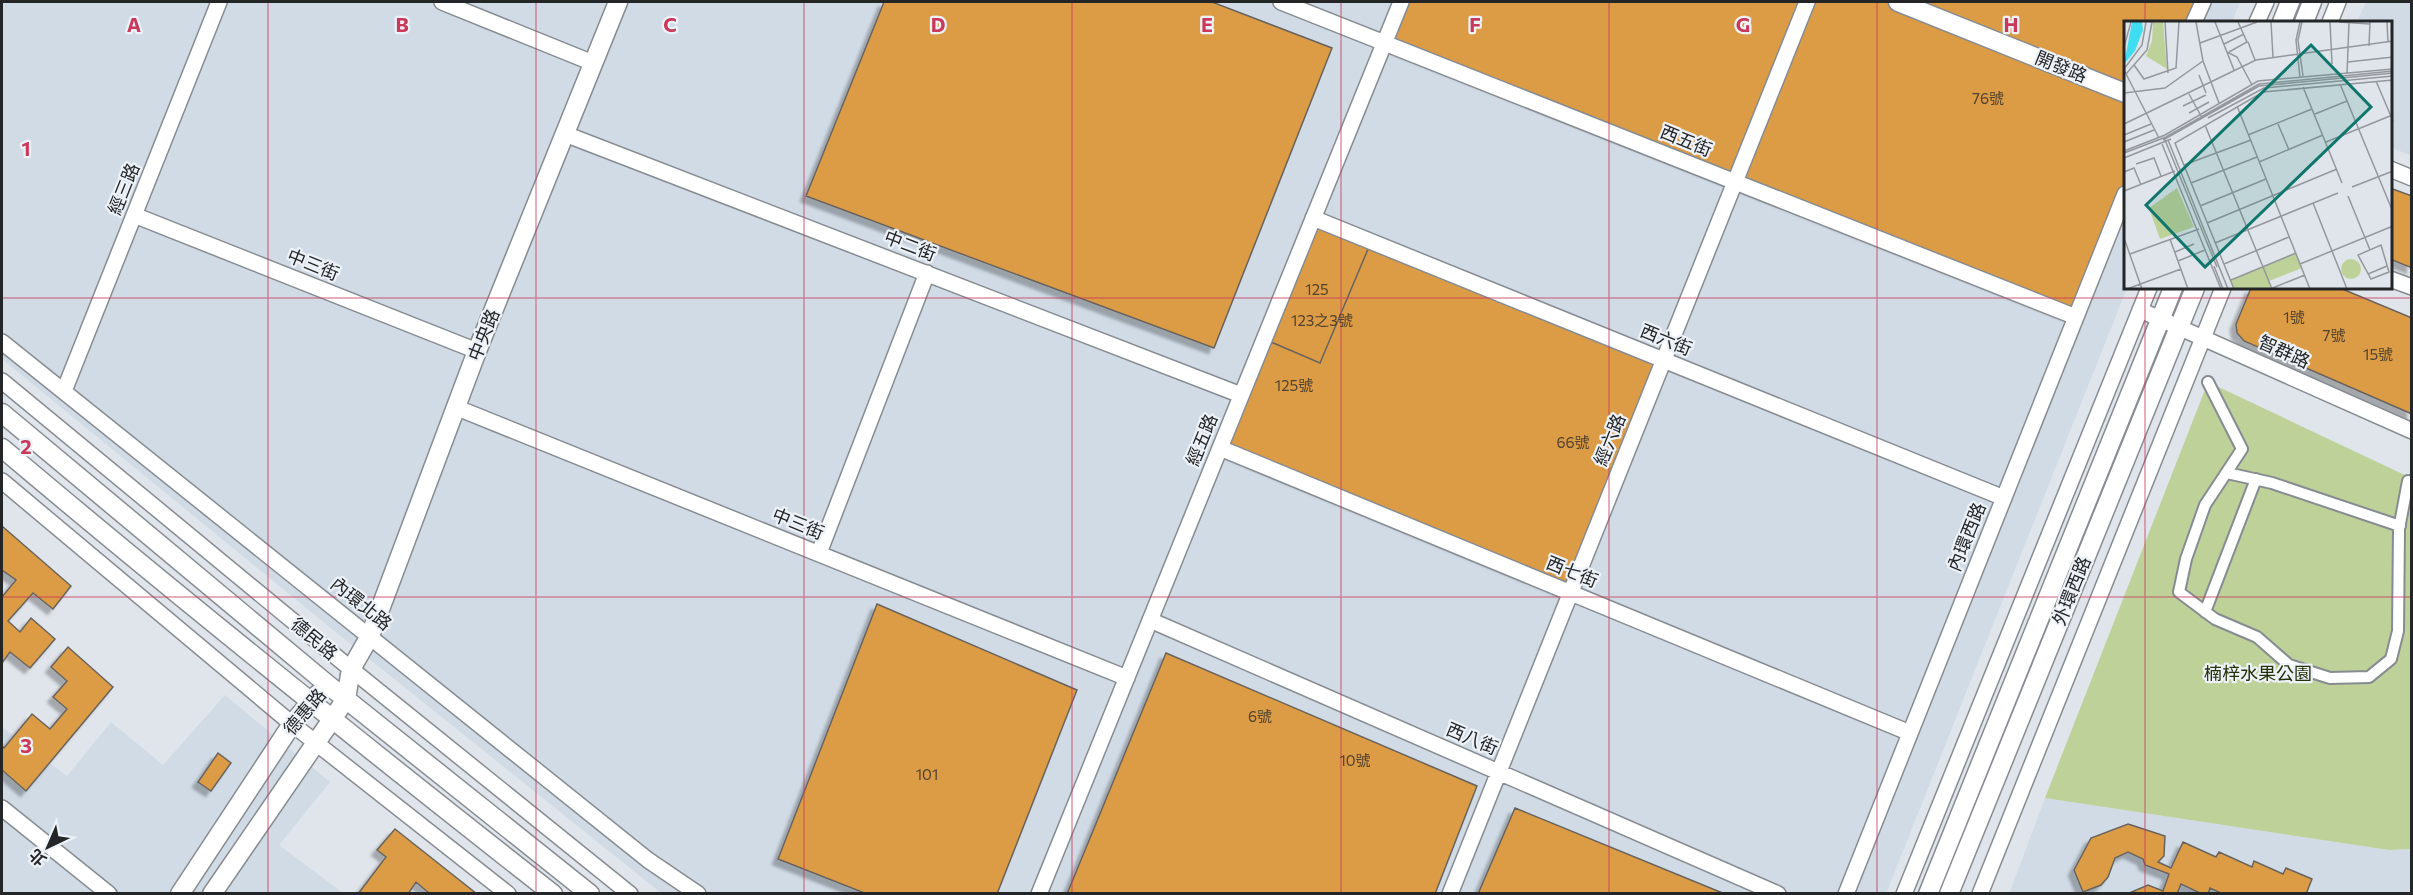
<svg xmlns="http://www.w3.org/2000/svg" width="2413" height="895" viewBox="0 0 2413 895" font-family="Commissioner,'Noto Sans TC',sans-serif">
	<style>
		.built { fill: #d0dbe6 }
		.green { fill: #bdd198 }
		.building { fill: #dc9b44; stroke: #68645f; stroke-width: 1.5; filter: url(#shadow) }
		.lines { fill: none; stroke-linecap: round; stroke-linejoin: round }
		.pedestrian-casing { stroke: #878c92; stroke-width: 14 }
		.minor-casing { stroke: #878c92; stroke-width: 18 }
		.tertiary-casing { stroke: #878c92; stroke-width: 21 }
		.pedestrian { stroke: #fff; stroke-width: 10 }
		.minor { stroke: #fff; stroke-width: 15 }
		.tertiary { stroke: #fff; stroke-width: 18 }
		.grid { fill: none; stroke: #c8395a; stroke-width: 1.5; stroke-opacity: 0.55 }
		.labels { text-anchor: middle; stroke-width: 4.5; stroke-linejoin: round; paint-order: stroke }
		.number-label { font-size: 15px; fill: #51422e }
		.street-label { font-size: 18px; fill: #232527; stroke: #edf2f8 }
		.park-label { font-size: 18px; fill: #243006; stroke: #edf2f8 }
		.inset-road { fill: none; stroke: #94989d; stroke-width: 1.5 }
		.view { fill: #0f766e; fill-opacity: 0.15; stroke: #0f766e; stroke-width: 3 }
		.inset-edge { fill: none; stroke: #232527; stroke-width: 3 }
		.grid-label { font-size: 20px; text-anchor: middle; font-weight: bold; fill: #c8395a; stroke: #edf2f8; stroke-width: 4.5; stroke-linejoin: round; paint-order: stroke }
	</style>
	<defs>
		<filter id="shadow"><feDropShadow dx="-5.5" dy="5.5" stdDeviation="1.5" flood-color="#0004"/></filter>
	</defs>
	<rect width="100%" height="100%" fill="#e0e5eb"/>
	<path class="built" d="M2,2H2240L2232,22H2125L2127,288L1886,894L661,893L327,625L2,359Z
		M2366,2H2411V156L2391,147L2390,22H2357Z
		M225,695L330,782L279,845L343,893H2V727L67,776L111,722L163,765Z
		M2045,798L2389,850L2409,849L2411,844V893L2009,894Z"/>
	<path class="green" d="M2208,382L2411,478L2412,844L2409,849L2389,850L2045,798Z"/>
	<path class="building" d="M884,2H1212L1332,48L1214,348L806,196Z
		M1401,2H1807L1735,182L1385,43Z
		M1807,2H1898L2125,93V194L2076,317L1735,182Z
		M1898,2H2203L2194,22H2125V93Z
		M2390,188L2412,196V268L2390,259Z
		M1313,218L1371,242L1320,363L1264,339Z
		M1371,242L1663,360L1570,593L1220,448L1264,339L1320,363Z
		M2251,288H2340L2412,318V414L2244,341L2237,333L2236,324Z
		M2,526L71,586L53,609L33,593L8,621L20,632L31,618L55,639L30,668L10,652L2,663V597L16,580L2,570Z
		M877,604L1077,690L997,894H867L778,859Z
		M68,647L113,687L26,791L2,770V746L4,748L32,714L50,729L67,709L53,697L67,681L51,667Z
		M1166,653L1477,786L1435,894H1067Z
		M218,753L231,763L211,791L198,782Z
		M1515,808L1725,894H1478Z
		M2128,824L2165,836L2164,856L2158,862L2171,868L2183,842L2216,857L2219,852L2252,867L2254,861L2283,874L2286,868L2312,879L2306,894H2223L2210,888L2208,894H2202L2181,884L2177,894H2127L2148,885L2163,891L2169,874L2145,865L2143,859L2128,852L2115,858L2108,877L2101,885L2083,892L2074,870L2091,838Z
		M395,829L477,894H430L416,882L408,894H358L386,857L377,850Z"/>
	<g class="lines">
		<g class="pedestrian-casing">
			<path id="pedestrian" d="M2208,382L2242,449L2205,505L2186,559L2179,592L2215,619L2257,637L2289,665L2330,678L2369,677L2391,659L2398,631L2399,529L2408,481
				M2227,473L2272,483L2400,526
				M2205,612L2256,479"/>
		</g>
		<g class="minor-casing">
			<path id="minor" d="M442,2L593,63
				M1281,2L2076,317
				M2194,22L2203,2
				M2257,22L2266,2
				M2330,22L2338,2
				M565,134L1241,395
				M2390,169L2412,178
				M134,215L477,351
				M1313,218L2004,498
				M2390,279L2412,287
				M2140,310L2412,431
				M2,342L648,860L698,894
				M2,381L351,669L630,894
				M64,391L219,2
				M455,407L1127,678
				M1220,448L1910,733
				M2,481L292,724L508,894
				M819,553L927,273
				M1150,620L1778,894
				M2,808L109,894
				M1039,894L1401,2
				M1450,894L1807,2
				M1846,894L2125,194
				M1904,894L2149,288
				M1980,894L2223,288"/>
		</g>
		<g class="tertiary-casing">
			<path id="tertiary" d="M1898,2L2125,93
				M2282,22L2290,2
				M2304,22L2312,2
				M2,413L327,684L590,894
				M2,448C182,600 367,748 553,894
				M180,894L292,724L318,694
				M212,894L346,699L351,669L370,636L477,351L618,2
				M1928,894L2173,288
				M1949,894L2195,288"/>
		</g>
		<use href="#pedestrian" class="pedestrian"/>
		<use href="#minor" class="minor"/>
		<use href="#tertiary" class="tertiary"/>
	</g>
	<path class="grid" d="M268,2V894M536,2V894M804,2V894M1072,2V894M1341,2V894M1609,2V894M1877,2V894M2145,2V22M2145,288V894M2,298H2412M2,597H2412"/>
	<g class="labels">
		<g class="number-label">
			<text x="1988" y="104">76號</text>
			<text x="1317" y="295">125</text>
			<text x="2294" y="323">1號</text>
			<text x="1322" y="326">123之3號</text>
			<text x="2334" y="341">7號</text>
			<text x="2378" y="360">15號</text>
			<text x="1294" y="391">125號</text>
			<text x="1573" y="448">66號</text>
			<text x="1260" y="722">6號</text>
			<text x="1355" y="766">10號</text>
			<text x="927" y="780">101</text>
		</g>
		<g class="street-label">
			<text transform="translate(2061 67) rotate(22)" y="6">開發路</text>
			<text transform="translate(1686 141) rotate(22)" y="6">西五街</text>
			<text transform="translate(124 189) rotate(-68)" y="6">經三路</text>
			<text transform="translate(910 246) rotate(21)" y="6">中二街</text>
			<text transform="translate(313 265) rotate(22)" y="6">中三街</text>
			<text transform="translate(484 335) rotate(-68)" y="6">中央路</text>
			<text transform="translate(1666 340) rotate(22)" y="6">西六街</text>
			<text transform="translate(2284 352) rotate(24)" y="6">智群路</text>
			<text transform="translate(1202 440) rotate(-68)" y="6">經五路</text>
			<text transform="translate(1610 440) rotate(-68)" y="6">經六路</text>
			<text transform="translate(798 524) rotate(22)" y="6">中三街</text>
			<text transform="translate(1967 537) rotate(-68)" y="6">內環西路</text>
			<text transform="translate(1572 572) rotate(22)" y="6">西七街</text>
			<text transform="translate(2072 591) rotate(-68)" y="6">外環西路</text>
			<text transform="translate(361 604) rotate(39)" y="6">內環北路</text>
			<text transform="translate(314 639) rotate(40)" y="6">德民路</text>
			<text transform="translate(305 712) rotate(-50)" y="6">德惠路</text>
			<text transform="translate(1472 739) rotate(23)" y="6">西八街</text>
		</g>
		<g class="park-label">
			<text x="2258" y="680">楠梓水果公園</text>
		</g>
	</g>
	<g transform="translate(2124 21)">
		<rect width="268" height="268" fill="#e0e5eb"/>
		<path d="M29,1H39L43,48L22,35L28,20ZM53,167L70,206L36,218L25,187ZM172,232L178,247L145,260L146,268H110L106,259ZM217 248a10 10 0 1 1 20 0a10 10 0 1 1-20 0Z" fill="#bdd198"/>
		<path d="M8,1H18L19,9L11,30L0,43Z" fill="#40ddf1"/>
		<path class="inset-road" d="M41,1L44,52M72,1L79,40L95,82M91,1L110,49M147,1L149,36M176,1L172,19L176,57M178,1L174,19L179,55M206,1L208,43M215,1L246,3M263,1L264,21M124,21L131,39M76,22L133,1M100,23L120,13M245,25L246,1M0,26L7,1M103,31L113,36L128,64M105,31L123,21L114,1M224,41L269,36M10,44L20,58L52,47L55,1M0,48L18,24L22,1M0,49L35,117M2,53L23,29L28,1M223,53L225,1M75,54L82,72M252,60L269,100M216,63L269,191M179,66L218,162M0,72L41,67L79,40M65,73L77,95M59,85L82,74M113,85L186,268M65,92L85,81M191,93L223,80M84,97L140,67L269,55M0,103L132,39L269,20M154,103L165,129M81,104L148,268M0,114L27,103M124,114L188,88M39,119L135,65L269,52M41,119L93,246M44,119L104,268M0,121L30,109M202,121L266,95M38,123L97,268M0,130L41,114L134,60L269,48M0,132L42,116L135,63L269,50M0,137L47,118M135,141L199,114M12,143L30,137L37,155M60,144L127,119M0,151L10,147L17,164M67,162L133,136M228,166L269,150M0,170L51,150M224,175L246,229M189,182L223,268M76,185L142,158M83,202L213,148M0,217L18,268M46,218L64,268M91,222L214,172M257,224L265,251L247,258L234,234ZM51,231L70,223M6,233L75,208M54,240L81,229M100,243L165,216M176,243L269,205M90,245L99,268M244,253L263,245M107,259L172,232M3,268L57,248M110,268L51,122L139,71L269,59M146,268L181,254"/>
		<path class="view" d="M187,24L247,86L81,246L22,184Z"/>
		<rect width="268" height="268" class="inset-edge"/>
	</g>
	<g class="grid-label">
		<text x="134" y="32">A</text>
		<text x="402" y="32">B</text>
		<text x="670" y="32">C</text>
		<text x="938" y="32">D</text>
		<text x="1207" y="32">E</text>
		<text x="1475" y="32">F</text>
		<text x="1743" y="32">G</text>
		<text x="2011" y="32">H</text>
		<text x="26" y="156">1</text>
		<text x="26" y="454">2</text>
		<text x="26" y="753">3</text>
	</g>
	<rect width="2413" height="895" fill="none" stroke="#232527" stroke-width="6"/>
	<g transform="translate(48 847) rotate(224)" stroke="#edf2f8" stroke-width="4.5" paint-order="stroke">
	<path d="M0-4.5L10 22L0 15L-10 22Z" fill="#232527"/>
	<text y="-9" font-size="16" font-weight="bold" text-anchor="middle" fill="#232527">北</text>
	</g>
</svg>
